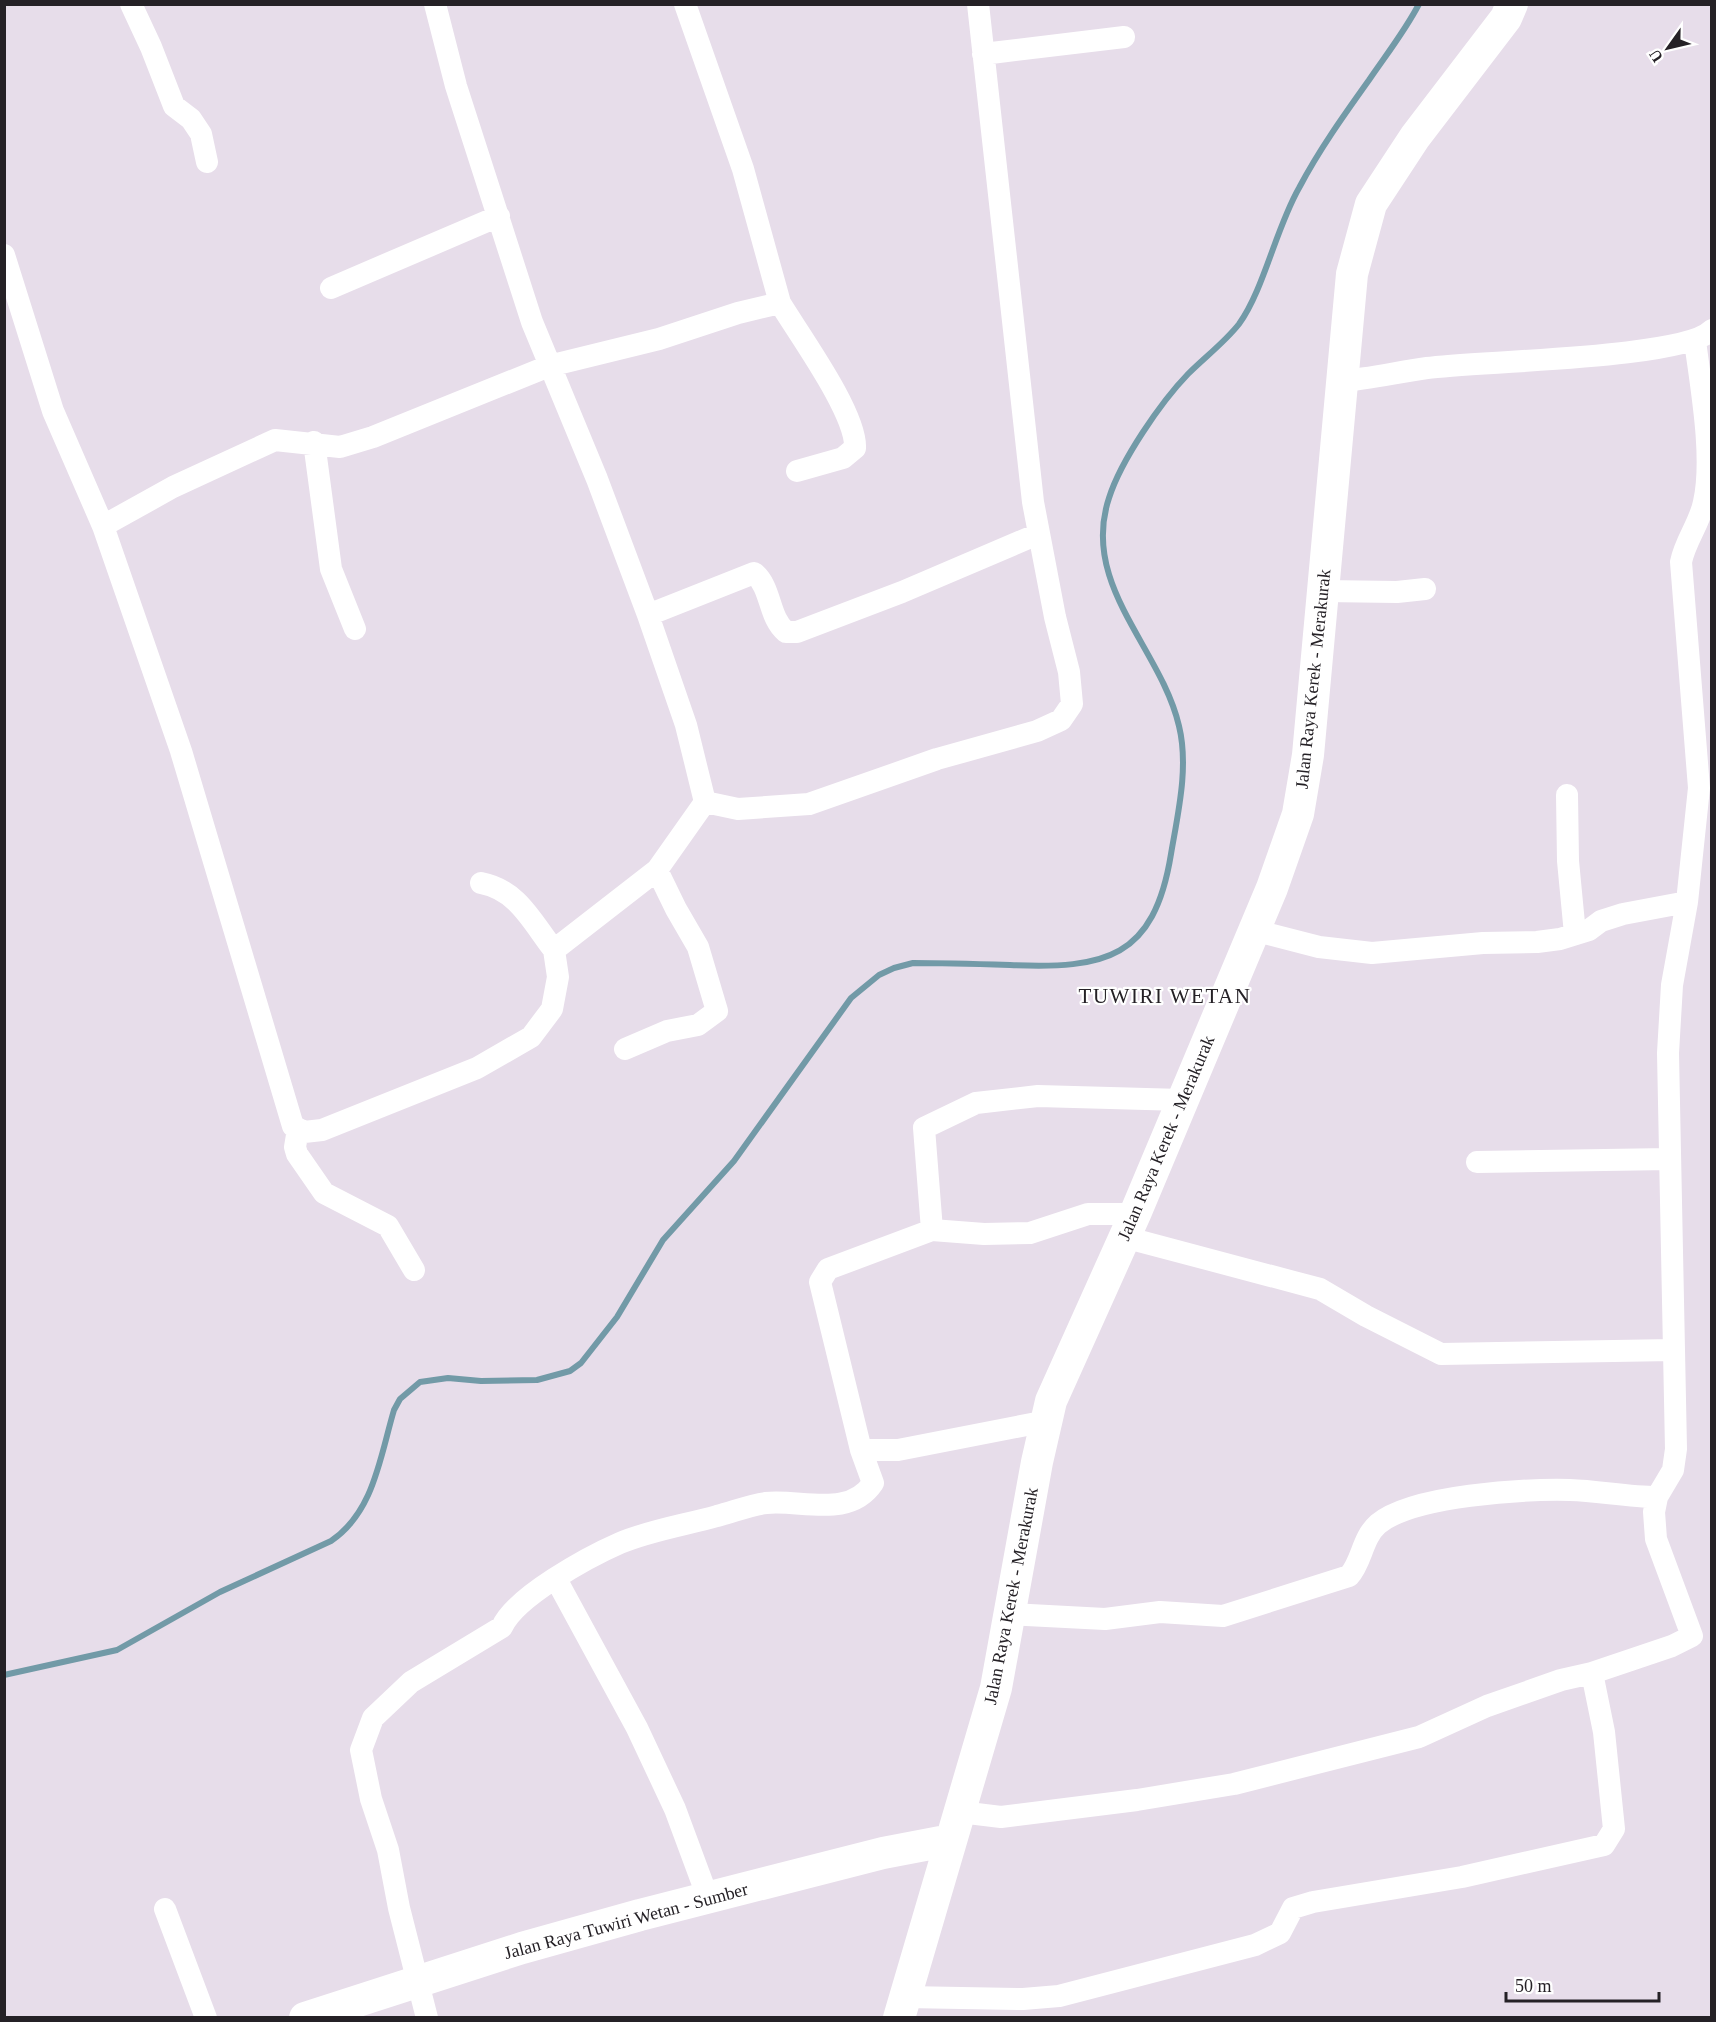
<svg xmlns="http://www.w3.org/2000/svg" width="1716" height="2022" viewBox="0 0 1716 2022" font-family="Georgia,serif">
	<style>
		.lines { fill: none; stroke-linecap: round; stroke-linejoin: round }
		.stream { stroke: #729aa7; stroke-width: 6 }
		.street { stroke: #fff; stroke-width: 22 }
		.secondary { stroke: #fff; stroke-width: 32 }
		.labels { text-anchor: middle; stroke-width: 4.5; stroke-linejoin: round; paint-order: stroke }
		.street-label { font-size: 18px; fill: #252126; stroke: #fff }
		.quarter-label { font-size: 21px; letter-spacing: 1.5px; fill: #252126; stroke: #fff }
	</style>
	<rect width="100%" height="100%" fill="#e7ddea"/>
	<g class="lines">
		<path class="stream" d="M4,1675L117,1650L220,1592L331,1541C374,1512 380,1457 394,1410L400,1399L420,1382L448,1378L481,1381L537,1380L570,1371L581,1363L617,1317L663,1240L734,1161L851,998L879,975L894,968L913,963C946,963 978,964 1010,965C1105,969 1154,959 1171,854C1178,813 1189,767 1179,726C1161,648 1080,585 1109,498C1121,460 1161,402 1188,374C1205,357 1225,342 1239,324C1264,289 1276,228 1299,188C1319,150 1344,115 1369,80C1386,55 1405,31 1419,4"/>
		<path class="street" d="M131,4L151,47L174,106L191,119L201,134L207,162
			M983,54L1124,37
			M4,255L53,411L103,526L181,751L293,1126L304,1132L322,1130L477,1068L531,1037L552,1009L558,977L554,950L657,870L705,802L686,725L648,615L597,479L532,322L456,86L435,4
			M331,288L499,216
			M780,303C800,336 857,414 855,448L843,458L797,471
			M1340,381C1370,379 1397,372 1427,368C1477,361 1684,359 1712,330
			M314,442L331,569L355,629
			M103,526L173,487L275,440L340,447L373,437L549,366L659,339L738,313L780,303L743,169L685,4
			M1323,591L1397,592L1425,589
			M648,615L754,573C772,588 768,617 786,632H797L902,592L1038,534
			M1567,795L1568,861L1575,934
			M705,802L738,809L809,804L937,759L1037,731L1061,720L1072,704L1069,672L1055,617L1033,502L978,4
			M481,883C518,890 532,922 554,950
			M1253,930L1319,947L1372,953L1483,943L1537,942L1560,939L1589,930L1601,921L1623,914L1687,902L1699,788L1681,562C1685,541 1700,523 1704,502C1714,457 1701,387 1695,341
			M625,1049L667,1031L698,1025L717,1011L698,947L676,909L657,870
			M298,1129L295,1147L297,1154L324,1193L388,1226L414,1270
			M1477,1162L1669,1159
			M932,1230L924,1128L976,1103L1038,1096L1182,1100
			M1124,1237L1320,1289L1366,1316L1441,1354L1673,1350
			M861,1450L820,1282L828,1269L932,1230L984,1234L1030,1233L1088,1214H1135
			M556,1579L637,1728L675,1809L708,1898
			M1009,1614L1105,1619L1160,1612L1223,1616L1349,1576C1362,1562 1362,1538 1378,1524C1413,1495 1524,1489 1570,1490C1599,1491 1628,1497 1657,1497
			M960,1812L1001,1817L1137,1800L1234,1784L1419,1737L1487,1706L1561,1680L1592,1673
			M165,1909L206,2018
			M905,1997L1023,1999L1059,1996L1255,1945L1280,1933L1293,1908L1313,1902L1462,1877L1604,1845L1614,1829L1604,1732L1592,1673L1672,1646L1692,1636L1656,1539L1654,1512L1657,1497L1673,1470L1676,1449L1668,1053L1672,985L1687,902
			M427,2018L399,1908L388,1850L371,1799L361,1750L373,1718L411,1682L502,1627C515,1597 588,1557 620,1543C651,1530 685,1525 717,1516C733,1512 750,1505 766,1503C801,1499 849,1519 873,1483L861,1450H898L1047,1421"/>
		<path class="secondary" d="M305,2018L522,1948L640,1915L883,1853L951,1840
			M899,2018L996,1688L1037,1462L1051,1401L1135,1214L1272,888L1298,814L1308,755L1352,274L1371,204L1415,137L1506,18L1512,4"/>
	</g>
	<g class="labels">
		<g class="street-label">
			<text transform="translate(1313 679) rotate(-84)" y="6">Jalan Raya Kerek - Merakurak</text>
			<text transform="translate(1166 1138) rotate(-67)" y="6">Jalan Raya Kerek - Merakurak</text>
			<text transform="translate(1011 1596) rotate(-79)" y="6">Jalan Raya Kerek - Merakurak</text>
			<text transform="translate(626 1921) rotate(-15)" y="6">Jalan Raya Tuwiri Wetan - Sumber</text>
		</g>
		<g class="quarter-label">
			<text x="1165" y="1003">TUWIRI WETAN</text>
		</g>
	</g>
	<rect width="1716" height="2022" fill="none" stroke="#252126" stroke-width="12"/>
	<g transform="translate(1668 48) rotate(236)" stroke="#ffffff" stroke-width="4.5" paint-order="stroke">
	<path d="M0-4.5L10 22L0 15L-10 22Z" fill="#252126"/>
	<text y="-9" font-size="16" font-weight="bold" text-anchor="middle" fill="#252126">U</text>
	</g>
	<path d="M1506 1992v9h153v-9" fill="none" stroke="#252126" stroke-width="3"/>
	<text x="1515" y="1992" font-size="18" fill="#252126" stroke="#ffffff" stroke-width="4.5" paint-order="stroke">50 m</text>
</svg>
